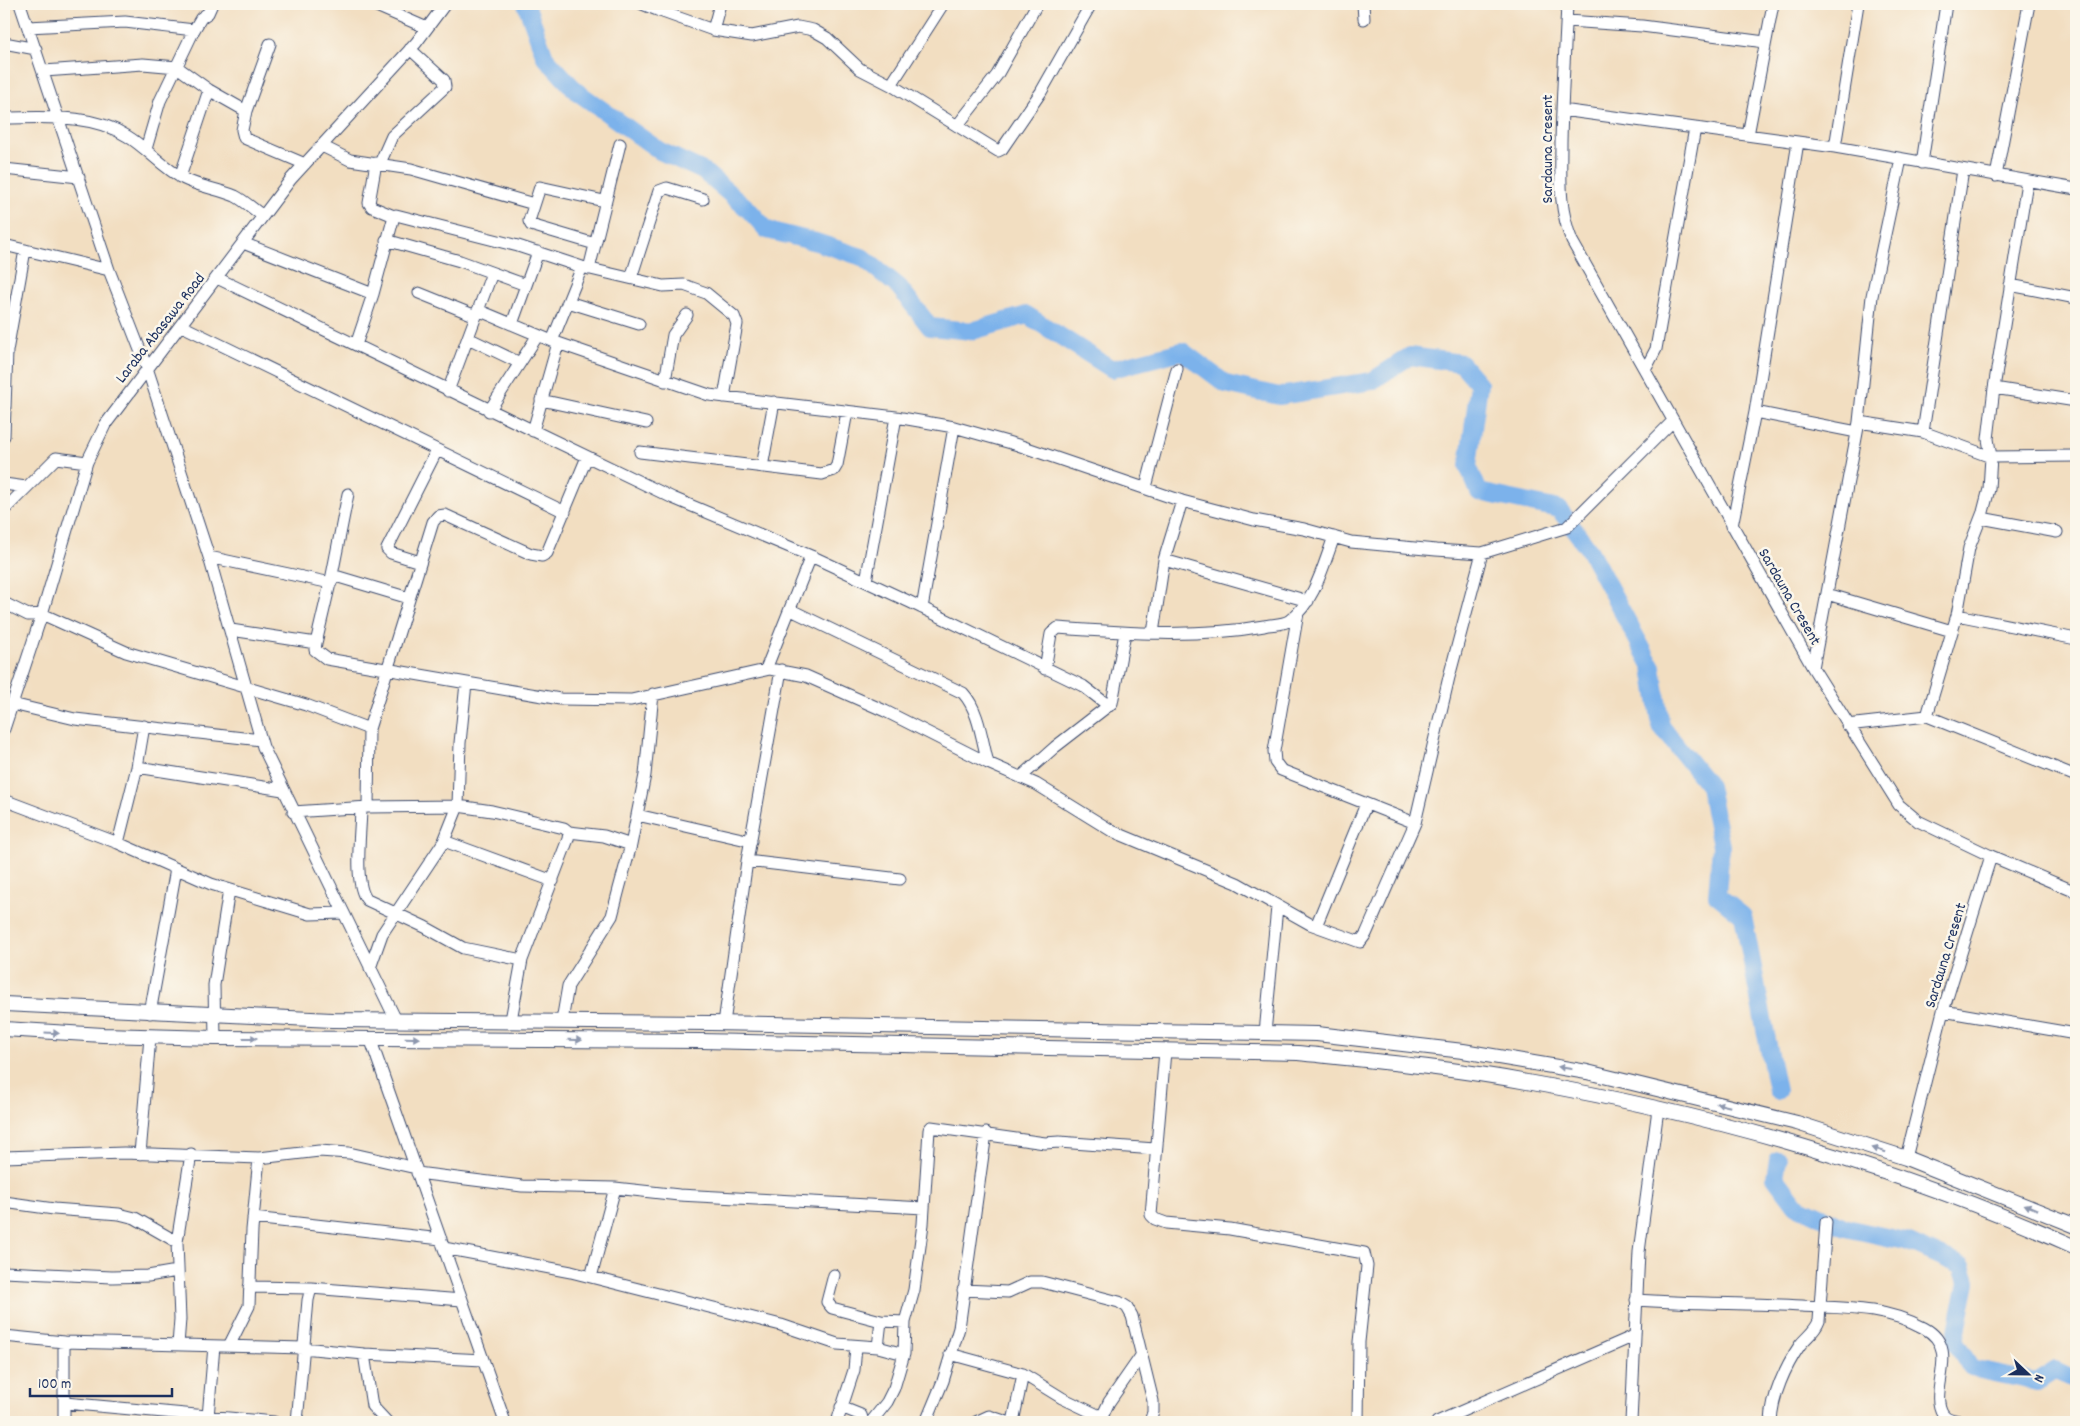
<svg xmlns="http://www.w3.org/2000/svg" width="2080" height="1426" viewBox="0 0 2080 1426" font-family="Dekko,sans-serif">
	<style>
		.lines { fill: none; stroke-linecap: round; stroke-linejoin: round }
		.river { stroke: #7cb2eb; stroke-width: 18 }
		.minor-casing { stroke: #3b496d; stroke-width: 13 }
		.major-casing { stroke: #3b496d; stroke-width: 16 }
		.minor { stroke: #fff; stroke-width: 11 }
		.major { stroke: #fff; stroke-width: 14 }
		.oneway { fill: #8d97ae }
		.labels { text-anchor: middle; stroke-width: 5; stroke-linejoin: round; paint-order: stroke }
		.street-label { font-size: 16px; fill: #1b2f5e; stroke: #fbf7ec }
	</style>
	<rect width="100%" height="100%" fill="#fbf7ec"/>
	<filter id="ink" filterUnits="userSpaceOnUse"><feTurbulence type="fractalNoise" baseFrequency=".02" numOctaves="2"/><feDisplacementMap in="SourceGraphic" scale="10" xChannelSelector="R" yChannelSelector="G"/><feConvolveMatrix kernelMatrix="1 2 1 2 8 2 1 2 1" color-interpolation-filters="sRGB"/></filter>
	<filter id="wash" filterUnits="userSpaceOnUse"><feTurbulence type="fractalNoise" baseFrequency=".0096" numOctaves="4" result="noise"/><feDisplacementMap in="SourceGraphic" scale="20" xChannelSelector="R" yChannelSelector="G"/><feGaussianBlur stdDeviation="1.12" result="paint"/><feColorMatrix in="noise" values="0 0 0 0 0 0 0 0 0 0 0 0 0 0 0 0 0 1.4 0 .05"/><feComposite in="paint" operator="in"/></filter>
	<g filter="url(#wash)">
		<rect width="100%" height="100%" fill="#f2dec1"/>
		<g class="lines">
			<path class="river" d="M526,4L545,57L576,91L660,151L703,171L748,209L767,230L816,242L862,257L899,287L930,327L972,331L1027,315L1112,369L1182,351L1226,384L1279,396L1372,381L1410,356L1461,363L1479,384L1468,466L1479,492L1559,509L1588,548L1652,667L1661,726L1709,786L1721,846L1717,895L1743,916L1777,1091
				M1778,1160L1775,1177L1796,1205L1846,1228L1909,1242L1962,1266L1967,1282L1955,1341L1971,1368L2037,1382L2055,1370L2076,1380"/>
		</g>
	</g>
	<g filter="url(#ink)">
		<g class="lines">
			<g class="minor-casing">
				<path id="minor" d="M20,4L109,270L147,368L209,557L263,747L396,1020
					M372,4L427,28
					M642,4L657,10L659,4
					M1363,4L1364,19
					M1567,4C1565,50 1562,96 1561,142C1561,179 1558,206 1572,241L1813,668L1899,805L1918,821L1991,856L1943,1011L1906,1158
					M657,10L713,30L752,36L798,27L813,30L827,38L860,69L891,85L998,151L1002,149L1041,92L1091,4
					M1567,21L1642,26L1765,42
					M28,27L125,22L194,30
					M713,30L720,4
					M4,43L36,49
					M44,71L143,64L177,67L209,90L246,111L242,130L244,138L305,164
					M891,85L943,4
					M1562,110L1835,147L2076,189
					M246,111L270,44
					M4,118C44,118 91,113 127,136C147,148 163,168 184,179C200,187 219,189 235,196C245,201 254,210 263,216
					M957,126L997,75L1037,4
					M1748,135L1773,4
					M322,146L350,160L411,169L534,204
					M1835,147L1858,4
					M146,149L160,101L194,30L201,18L208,13L212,4
					M376,163L369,203L372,207L394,216L396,215L518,246L582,267L663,286L684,285L706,293L734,316L737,324L724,397
					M380,163L392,136L445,87L444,80L410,49
					M1922,163L1946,4
					M4,169L79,177
					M1996,176L2029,4
					M180,177L209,90
					M386,240L460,261L526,285
					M243,243L373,294
					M595,244L531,225L529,221L540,187L604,201
					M4,245L109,270
					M589,269L620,144
					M217,278L673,498L811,556L910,602L1083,686L1109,706
					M631,278L659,191L667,188L703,199
					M2010,285L2076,298
					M419,293L476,316
					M568,302L639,324
					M478,310L552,341L709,395L896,417L954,427L1018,445L1182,501L1254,520L1304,529L1351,542L1436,550L1482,553L1567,527L1673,421
					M512,324L538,252
					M182,326L565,512
					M468,338L520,363
					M552,341L582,267
					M356,345L373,294L394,216
					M1645,370L1656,349L1695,128
					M665,381L673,335L687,315
					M1994,388L2076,401
					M448,391L492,273
					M541,400L646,423
					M489,411L538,335
					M1755,412L1857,432
					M1859,422L1923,432L1991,457L2076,456
					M533,431L558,343
					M1923,432L1963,170
					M4,436L7,351L25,250
					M640,452L822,474L834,470L837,465L847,412
					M762,467L774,402
					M4,484L26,487
					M1146,487L1177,369
					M348,494L332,575L316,643L315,650L327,659L560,699L631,700L770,669L806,676L885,711L988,763L1036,784L1112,831L1237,883L1310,924L1360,942L1366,934L1415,823L1449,677L1482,553
					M4,510L56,458L87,462
					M1981,518L2057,532
					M1732,526L1755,412L1798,142
					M209,557L331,583
					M1164,560L1308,601
					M420,562L391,553L387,549L437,450
					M332,575L409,598
					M866,581L896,417
					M1827,594L1952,631
					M4,603L28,615L42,614L126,652L306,705L369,729
					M922,608L954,427
					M791,610L963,693C979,710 982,741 988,763
					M1298,613L1274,751L1275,762L1281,770L1415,823
					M1957,615L2076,639
					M231,630L316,643
					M1153,633L1164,560L1182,501
					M1813,668L1859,422L1872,296L1901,159
					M766,669L811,556
					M1045,669L1051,634L1058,628C1126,633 1197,638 1264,626C1272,624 1284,625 1290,620C1315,601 1323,566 1334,537
					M12,704L75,719L261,740
					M1927,716L1957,615L1969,548L1983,512L1989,489L1991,457L1988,439L1994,388L2027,182
					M1847,725L1927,716L2076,776
					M4,729L42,614L87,462L105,425L291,179L416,43L445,4
					M137,767L283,790
					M1021,777L1055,747L1112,703L1125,633
					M4,800L118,843L211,884L310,914L342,913
					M368,807L369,729L433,522L438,516L445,515L531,554L542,556L547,553L587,457
					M361,808C361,830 353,884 367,900L425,927L463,948L522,960
					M293,812L368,807L458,806L492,811L564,828L569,832L568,839L522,960L511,1020
					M637,815L751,841
					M569,832L604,836L631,845
					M444,841L553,881
					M118,843L137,767L144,726
					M1991,856L2076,892
					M747,861L900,879
					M1316,926L1366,804
					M370,968L382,934L444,841L458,806L460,743L466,683
					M1943,1011L2076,1034
					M150,1013L176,869
					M562,1021L568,986L612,916L619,889L631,845L645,775L653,694
					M724,1023L747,861L781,670
					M1265,1033L1277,907
					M215,1038L214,985L229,890
					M370,1038L505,1422
					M1165,1051L1151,1215L1155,1219L1166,1223L1230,1229L1364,1253L1367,1266L1359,1342L1358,1422
					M140,1154L150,1037
					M4,1157L124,1153L259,1158L319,1151L349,1153L416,1168
					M417,1173L522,1186L615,1188L679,1195L924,1208
					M4,1202L54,1209L119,1214L135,1218L177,1242
					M253,1218L441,1239
					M444,1248L571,1272L781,1325L837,1344L878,1347L904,1354
					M4,1272L112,1277L148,1276L177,1271
					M834,1275L827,1302L832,1308L881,1321L905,1322
					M591,1277L615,1188
					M249,1287L311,1288L462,1300
					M963,1290L1008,1292L1030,1282H1042L1119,1302L1127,1307L1132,1316L1153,1401V1412L1150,1422
					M1636,1300C1691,1304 1747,1303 1802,1306C1844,1308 1886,1307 1924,1328C1963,1349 1927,1390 1943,1414C1948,1421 1960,1421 1968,1422
					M4,1336L64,1342L303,1348L364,1354L483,1360
					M64,1342V1422
					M178,1345L180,1319L177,1242L191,1154
					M229,1346L249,1306L252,1230L259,1158
					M878,1347L881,1321
					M364,1354L372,1406L387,1422
					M950,1354L1023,1374L1062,1398L1102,1417L1106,1422
					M65,1403L274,1422
					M841,1407L861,1415L863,1422
					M208,1417L214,1346
					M1102,1417L1109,1402L1141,1356
					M297,1422L308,1300L311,1288
					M837,1422L854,1370L856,1347
					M871,1422L887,1402L894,1388L904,1354L905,1322L914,1290L923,1224L929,1130L931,1127L1045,1143L1059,1142L1155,1149
					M926,1422L943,1381L959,1328L986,1133
					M976,1422L989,1416L1007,1422
					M1013,1422L1023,1374
					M1437,1422L1634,1336
					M1631,1422L1639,1252L1658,1109
					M1771,1422C1772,1396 1785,1367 1800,1345C1807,1336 1815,1332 1819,1321L1826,1222"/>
			</g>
			<g class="major-casing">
				<path id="major" d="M4,1004L332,1020L710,1023L1317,1034L1463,1051L1587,1072L1797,1123L1906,1158L2076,1226
					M4,1029L103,1035L215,1038L701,1041L1298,1053C1375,1061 1451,1068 1527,1082C1716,1115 1901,1169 2076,1247"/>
			</g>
			<use href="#minor" class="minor"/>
			<use href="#major" class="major"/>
		</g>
		<defs><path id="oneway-solid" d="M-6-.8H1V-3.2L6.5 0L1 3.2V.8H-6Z" transform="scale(1.25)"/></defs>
		<g class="oneway">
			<use href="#oneway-solid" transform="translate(52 1033) rotate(3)"/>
			<use href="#oneway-solid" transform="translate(250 1038)"/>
			<use href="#oneway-solid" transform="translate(412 1038) rotate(1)"/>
			<use href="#oneway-solid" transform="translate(575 1040) rotate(1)"/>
			<use href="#oneway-solid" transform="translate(1565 1068) rotate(-170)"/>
			<use href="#oneway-solid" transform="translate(1723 1105) rotate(-166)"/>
			<use href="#oneway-solid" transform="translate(1879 1150) rotate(-162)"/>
			<use href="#oneway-solid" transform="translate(2031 1207) rotate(-158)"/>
		</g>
	</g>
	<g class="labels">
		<g class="street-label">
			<text transform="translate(1546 149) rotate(-90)" y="6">Sardauna Cresent</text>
			<text transform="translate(159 327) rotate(-52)" y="6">Laraba Abasawa Road</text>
			<text transform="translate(1791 596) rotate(60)" y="6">Sardauna Cresent</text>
			<text transform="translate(1944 955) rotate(-73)" y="6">Sardauna Cresent</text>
		</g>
	</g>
	<rect width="2080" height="1426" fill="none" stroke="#fbf7ec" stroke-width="20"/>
	<g transform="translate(2028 1374) rotate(112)" stroke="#fbf7ec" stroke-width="4" paint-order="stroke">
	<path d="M0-4L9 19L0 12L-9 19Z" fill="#1b2f5e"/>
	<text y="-8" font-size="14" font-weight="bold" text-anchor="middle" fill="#1b2f5e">N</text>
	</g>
	<path d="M30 1388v8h142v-8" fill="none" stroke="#1b2f5e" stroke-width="2.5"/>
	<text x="38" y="1388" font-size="15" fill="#1b2f5e" stroke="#fbf7ec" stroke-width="4" paint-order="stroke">100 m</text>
</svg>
